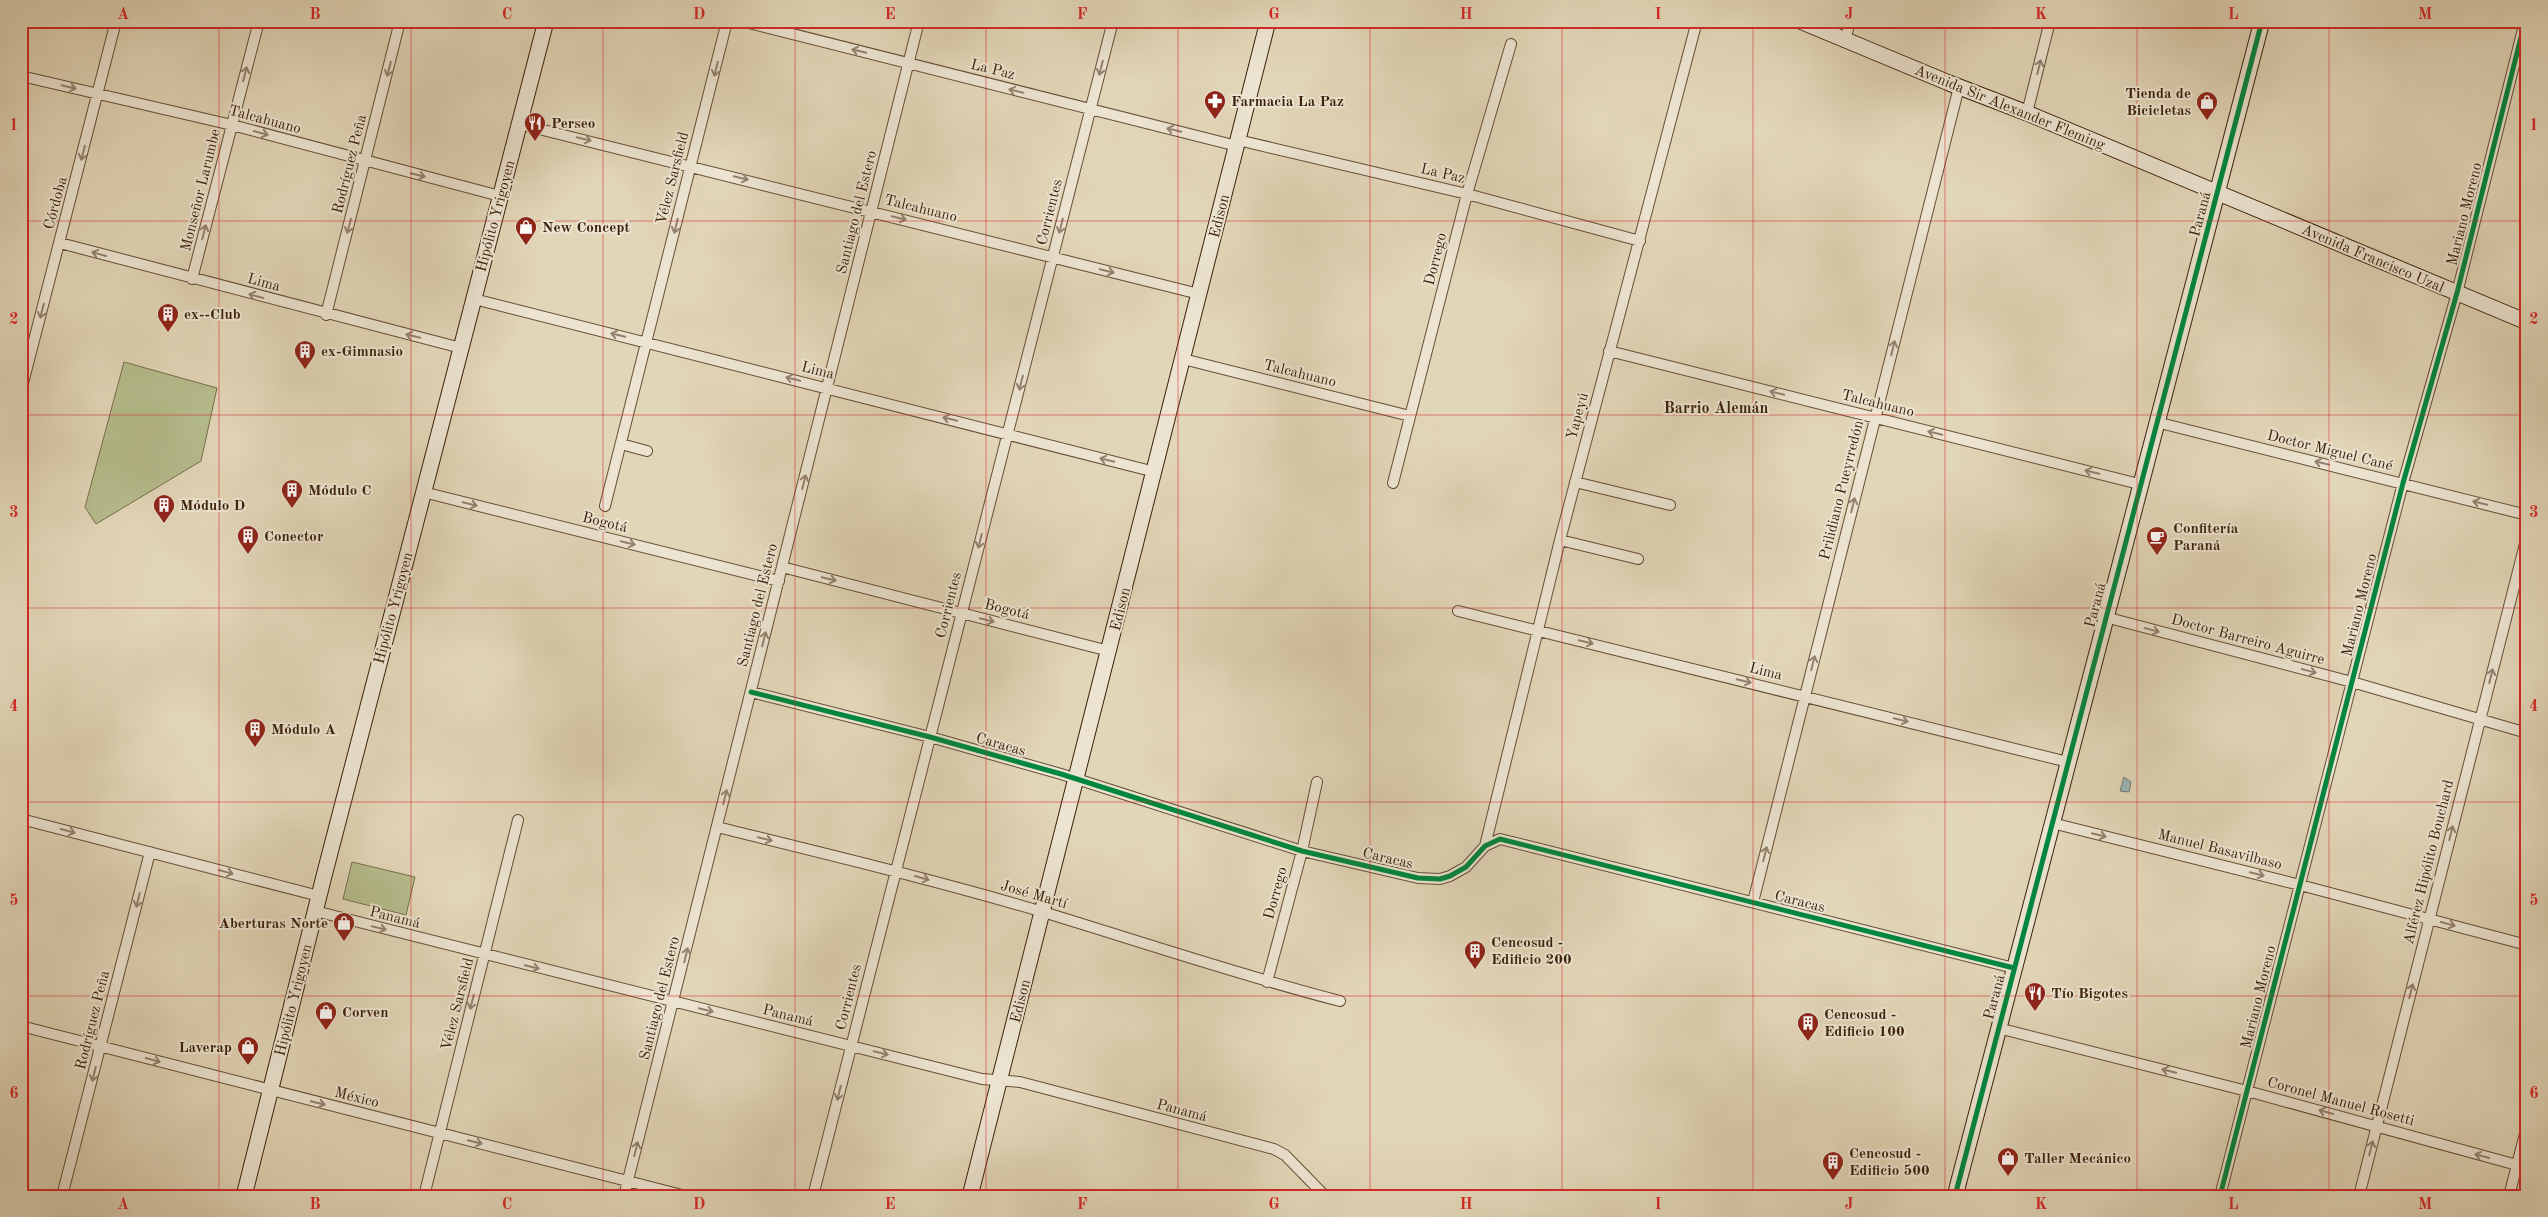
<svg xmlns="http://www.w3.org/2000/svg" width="2548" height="1217" viewBox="0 0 2548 1217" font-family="'Old Standard TT',serif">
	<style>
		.green { fill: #b6bd8d; stroke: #786e4b }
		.water { fill: #9bb6ba; stroke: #757a73 }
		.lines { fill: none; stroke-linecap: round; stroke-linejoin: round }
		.street-casing { stroke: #654e35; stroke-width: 12 }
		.secondary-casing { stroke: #3b2009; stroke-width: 17 }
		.street { stroke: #ece4d1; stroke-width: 10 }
		.secondary { stroke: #ece4d1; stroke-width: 15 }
		.cycleway-casing { stroke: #ece4d1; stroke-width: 8 }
		.cycleway { stroke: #00873e; stroke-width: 5 }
		.oneway { stroke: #94826d }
		.grid { fill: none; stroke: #d62828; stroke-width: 1; stroke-opacity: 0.55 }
		.labels { text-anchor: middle; stroke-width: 4; stroke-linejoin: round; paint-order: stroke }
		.street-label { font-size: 15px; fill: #3b2009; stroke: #ece4d1 }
		.poi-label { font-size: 15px; font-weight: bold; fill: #3b2009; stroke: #ece4d1; text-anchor: start }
		.neighbourhood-label { font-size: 16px; font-weight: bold; fill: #3b2009; stroke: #ece4d1 }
		.neatline { fill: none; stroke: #d62828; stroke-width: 2 }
		.grid-label { font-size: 16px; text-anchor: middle; font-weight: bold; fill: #d62828 }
	</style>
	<rect width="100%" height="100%" fill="#e2d6b8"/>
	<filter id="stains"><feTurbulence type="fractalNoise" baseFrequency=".004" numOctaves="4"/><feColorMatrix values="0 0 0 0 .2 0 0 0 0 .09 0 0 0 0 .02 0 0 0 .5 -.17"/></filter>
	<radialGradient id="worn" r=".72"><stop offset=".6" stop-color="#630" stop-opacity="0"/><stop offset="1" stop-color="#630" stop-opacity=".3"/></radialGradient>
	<path class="green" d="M124,362L217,388L201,461L96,524L85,507Z
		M352,862L415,877L406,915L343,899Z"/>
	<path class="water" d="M2124,777L2131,782L2129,792L2120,791Z"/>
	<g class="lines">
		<g class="street-casing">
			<path id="street" d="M741,21L1237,146
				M1845,41L1850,21
				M21,76L232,125L500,196
				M2027,113L2050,21
				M519,124L1199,294
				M1238,140L1467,194L1640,241
				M60,243L461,348
				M192,279L259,21
				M474,299L1155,472
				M326,315L400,21
				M1609,351L2139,484
				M1183,359L1410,416
				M21,391L116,21
				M2156,422L2527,515
				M621,444L647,451
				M1575,482L1670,505
				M1393,483L1467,194L1511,44
				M423,492L779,581
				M605,506L727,21
				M1560,540L1638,559
				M782,567L1109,651
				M1458,611L2068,762
				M2105,617L2352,682L2527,733
				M751,692L930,737L1061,774L1302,851L1418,878L1440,879L1450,876L1466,867L1485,846L1500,839L2014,968
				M21,819L319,896
				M2052,823L2300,885L2527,945
				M717,827C826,854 935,880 1043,912C1142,942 1239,975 1340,1001
				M1485,846L1560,540L1697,21
				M1753,902L1959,87
				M315,911L982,1079L1020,1082L1274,1149L1285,1155L1325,1196
				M1267,982L1302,851L1317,782
				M21,1026L686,1196
				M1998,1028L2247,1091L2517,1165L2527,1174
				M62,1196L150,852
				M424,1196L518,820
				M624,1196L919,21
				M813,1196L1113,21
				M2220,1196L2403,483L2457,293L2525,21
				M2359,1196L2527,536
				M2509,1196L2527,1126"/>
		</g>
		<g class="secondary-casing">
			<path id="secondary" d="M1800,21L1949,83L2027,113L2527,322
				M244,1196L324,876L546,21
				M970,1196L1268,21
				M1955,1196L2262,21"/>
		</g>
		<use href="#street" class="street"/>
		<use href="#secondary" class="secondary"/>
		<g class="cycleway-casing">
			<path id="cycleway" d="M751,692L930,737L1061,774L1302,851L1418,878L1440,879L1450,876L1466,867L1485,846L1500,839L2014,968
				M1955,1196L2262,21
				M2220,1196L2403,483L2457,293L2525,21"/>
		</g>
		<use href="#cycleway" class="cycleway"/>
	</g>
	<defs><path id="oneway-shaft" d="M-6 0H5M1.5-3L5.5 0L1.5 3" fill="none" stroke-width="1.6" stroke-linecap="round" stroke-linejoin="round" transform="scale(1.25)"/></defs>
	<g class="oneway">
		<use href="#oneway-shaft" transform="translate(859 51) rotate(-166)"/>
		<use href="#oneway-shaft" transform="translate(2039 67) rotate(-76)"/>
		<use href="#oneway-shaft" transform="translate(1101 68) rotate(104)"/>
		<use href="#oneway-shaft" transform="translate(389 69) rotate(104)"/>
		<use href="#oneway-shaft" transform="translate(716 69) rotate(104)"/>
		<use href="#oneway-shaft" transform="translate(245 74) rotate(-75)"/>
		<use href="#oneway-shaft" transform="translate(69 87) rotate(14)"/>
		<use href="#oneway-shaft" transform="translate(1016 91) rotate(-166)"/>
		<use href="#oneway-shaft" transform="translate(1174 130) rotate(-166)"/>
		<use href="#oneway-shaft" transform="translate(261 133) rotate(15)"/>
		<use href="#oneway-shaft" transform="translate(584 139) rotate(14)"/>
		<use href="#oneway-shaft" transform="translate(83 153) rotate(105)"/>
		<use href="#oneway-shaft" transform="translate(418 175) rotate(14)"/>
		<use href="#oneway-shaft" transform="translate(741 178) rotate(14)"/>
		<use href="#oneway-shaft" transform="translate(899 218) rotate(14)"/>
		<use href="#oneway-shaft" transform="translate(349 226) rotate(105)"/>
		<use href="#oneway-shaft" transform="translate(676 226) rotate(104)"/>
		<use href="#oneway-shaft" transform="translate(1061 226) rotate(104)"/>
		<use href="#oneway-shaft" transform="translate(204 232) rotate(-76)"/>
		<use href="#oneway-shaft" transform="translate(99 254) rotate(-165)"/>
		<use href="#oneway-shaft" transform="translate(1107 271) rotate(14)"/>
		<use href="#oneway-shaft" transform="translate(256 296) rotate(-165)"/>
		<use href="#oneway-shaft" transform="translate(42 311) rotate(104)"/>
		<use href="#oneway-shaft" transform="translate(618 335) rotate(-166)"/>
		<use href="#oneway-shaft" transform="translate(413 336) rotate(-166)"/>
		<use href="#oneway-shaft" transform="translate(1893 348) rotate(-76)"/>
		<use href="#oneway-shaft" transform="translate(793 379) rotate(-166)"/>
		<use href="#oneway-shaft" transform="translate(1021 383) rotate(104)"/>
		<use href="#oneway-shaft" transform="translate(1777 393) rotate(-166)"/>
		<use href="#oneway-shaft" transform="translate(950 419) rotate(-166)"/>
		<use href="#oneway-shaft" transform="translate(1935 433) rotate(-166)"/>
		<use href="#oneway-shaft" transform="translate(1107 460) rotate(-166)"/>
		<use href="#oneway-shaft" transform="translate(2322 463) rotate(-166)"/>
		<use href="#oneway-shaft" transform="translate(2092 472) rotate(-166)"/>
		<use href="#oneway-shaft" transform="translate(804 482) rotate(-76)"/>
		<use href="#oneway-shaft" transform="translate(2480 503) rotate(-166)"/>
		<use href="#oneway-shaft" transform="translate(470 504) rotate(14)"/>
		<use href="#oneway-shaft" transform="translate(1853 505) rotate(-76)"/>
		<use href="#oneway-shaft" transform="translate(980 541) rotate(104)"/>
		<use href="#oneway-shaft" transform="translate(628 543) rotate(14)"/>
		<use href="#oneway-shaft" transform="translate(829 579) rotate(14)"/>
		<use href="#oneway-shaft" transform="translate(987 620) rotate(14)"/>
		<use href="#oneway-shaft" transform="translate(2152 630) rotate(15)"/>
		<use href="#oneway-shaft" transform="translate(764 639) rotate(-76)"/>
		<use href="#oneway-shaft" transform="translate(1586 642) rotate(14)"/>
		<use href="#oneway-shaft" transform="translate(1813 663) rotate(-76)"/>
		<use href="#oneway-shaft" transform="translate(2309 671) rotate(15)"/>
		<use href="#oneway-shaft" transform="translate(2491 676) rotate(-76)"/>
		<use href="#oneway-shaft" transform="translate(1744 681) rotate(14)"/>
		<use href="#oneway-shaft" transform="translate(1901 720) rotate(14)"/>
		<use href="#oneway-shaft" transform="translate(725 797) rotate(-76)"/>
		<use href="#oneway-shaft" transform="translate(68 831) rotate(15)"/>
		<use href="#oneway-shaft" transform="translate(2451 833) rotate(-76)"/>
		<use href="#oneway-shaft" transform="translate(2099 835) rotate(14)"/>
		<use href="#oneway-shaft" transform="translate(765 839) rotate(14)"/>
		<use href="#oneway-shaft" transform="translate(1765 854) rotate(-76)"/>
		<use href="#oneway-shaft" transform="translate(226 872) rotate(15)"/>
		<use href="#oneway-shaft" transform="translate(2257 874) rotate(14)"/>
		<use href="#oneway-shaft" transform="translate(922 878) rotate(16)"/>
		<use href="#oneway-shaft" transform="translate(138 900) rotate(104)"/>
		<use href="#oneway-shaft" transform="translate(2448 924) rotate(15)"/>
		<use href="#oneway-shaft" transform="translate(379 928) rotate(14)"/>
		<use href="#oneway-shaft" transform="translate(686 955) rotate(-76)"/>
		<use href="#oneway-shaft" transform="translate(532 967) rotate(14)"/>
		<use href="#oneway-shaft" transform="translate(2411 991) rotate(-76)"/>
		<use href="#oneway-shaft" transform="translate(472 1002) rotate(104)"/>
		<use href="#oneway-shaft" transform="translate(706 1010) rotate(14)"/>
		<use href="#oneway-shaft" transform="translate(881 1053) rotate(14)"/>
		<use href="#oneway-shaft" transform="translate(153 1060) rotate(15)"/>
		<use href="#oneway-shaft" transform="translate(2169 1071) rotate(-166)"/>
		<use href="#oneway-shaft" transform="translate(94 1074) rotate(104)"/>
		<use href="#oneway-shaft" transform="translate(839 1093) rotate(104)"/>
		<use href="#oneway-shaft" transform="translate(318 1103) rotate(14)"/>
		<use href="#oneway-shaft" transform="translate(2326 1112) rotate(-164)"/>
		<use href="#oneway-shaft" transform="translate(475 1142) rotate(14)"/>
		<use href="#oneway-shaft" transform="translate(2371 1148) rotate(-76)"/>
		<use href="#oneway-shaft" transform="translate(636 1149) rotate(-76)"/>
		<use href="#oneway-shaft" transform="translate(2482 1156) rotate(-165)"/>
	</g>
	<path class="grid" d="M219,21V1196M411,21V1196M603,21V1196M795,21V1196M986,21V1196M1178,21V1196M1370,21V1196M1562,21V1196M1753,21V1196M1945,21V1196M2137,21V1196M2329,21V1196M21,221H2527M21,415H2527M21,608H2527M21,802H2527M21,996H2527"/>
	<defs>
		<g id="pharmacy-pin" transform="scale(1.125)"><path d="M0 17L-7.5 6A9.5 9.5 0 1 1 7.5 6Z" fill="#8f2418" stroke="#ece4d1"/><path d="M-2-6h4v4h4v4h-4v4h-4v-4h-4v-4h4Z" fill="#fff"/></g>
		<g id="shop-pin" transform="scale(1.125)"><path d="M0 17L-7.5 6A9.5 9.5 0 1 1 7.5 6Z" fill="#8f2418" stroke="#ece4d1"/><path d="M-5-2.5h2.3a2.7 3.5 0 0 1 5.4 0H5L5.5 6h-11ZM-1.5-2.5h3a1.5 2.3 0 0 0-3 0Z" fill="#fff"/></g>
		<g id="restaurant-pin" transform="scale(1.125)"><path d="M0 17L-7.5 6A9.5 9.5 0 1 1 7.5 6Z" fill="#8f2418" stroke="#ece4d1"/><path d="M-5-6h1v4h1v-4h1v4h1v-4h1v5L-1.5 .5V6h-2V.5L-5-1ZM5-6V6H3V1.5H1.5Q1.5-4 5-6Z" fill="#fff"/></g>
		<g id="building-pin" transform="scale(1.125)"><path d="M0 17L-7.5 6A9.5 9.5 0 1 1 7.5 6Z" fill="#8f2418" stroke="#ece4d1"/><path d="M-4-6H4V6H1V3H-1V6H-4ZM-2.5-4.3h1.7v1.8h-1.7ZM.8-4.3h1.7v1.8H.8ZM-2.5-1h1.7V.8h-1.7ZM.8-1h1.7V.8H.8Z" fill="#fff"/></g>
		<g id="cafe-pin" transform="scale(1.125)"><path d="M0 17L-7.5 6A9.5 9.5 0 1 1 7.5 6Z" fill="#8f2418" stroke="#ece4d1"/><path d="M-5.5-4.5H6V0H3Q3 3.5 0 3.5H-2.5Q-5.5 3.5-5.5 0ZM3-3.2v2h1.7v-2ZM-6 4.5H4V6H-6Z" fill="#fff"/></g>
	</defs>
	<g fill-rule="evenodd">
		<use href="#pharmacy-pin" x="1215" y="101"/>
		<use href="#shop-pin" x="2207" y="102"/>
		<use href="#restaurant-pin" x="535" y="123"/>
		<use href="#shop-pin" x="526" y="227"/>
		<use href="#building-pin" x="168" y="314"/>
		<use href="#building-pin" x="305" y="351"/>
		<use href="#building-pin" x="292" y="490"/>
		<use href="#building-pin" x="164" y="505"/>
		<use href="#building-pin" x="248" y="536"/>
		<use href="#cafe-pin" x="2157" y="537"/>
		<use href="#building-pin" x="255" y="729"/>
		<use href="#shop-pin" x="344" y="923"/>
		<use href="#building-pin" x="1475" y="951"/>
		<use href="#restaurant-pin" x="2035" y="993"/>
		<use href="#shop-pin" x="326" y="1012"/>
		<use href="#building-pin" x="1808" y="1023"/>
		<use href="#shop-pin" x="248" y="1047"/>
		<use href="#shop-pin" x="2008" y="1158"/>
		<use href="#building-pin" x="1833" y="1162"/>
	</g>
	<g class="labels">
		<g class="street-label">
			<text transform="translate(993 69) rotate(14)" y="5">La Paz</text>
			<text transform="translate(2010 107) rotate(22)" y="5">Avenida Sir Alexander Fleming</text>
			<text transform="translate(265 119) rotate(15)" y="5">Talcahuano</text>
			<text transform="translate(349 164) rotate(-76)" y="5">Rodríguez Peña</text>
			<text transform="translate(1443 173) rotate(13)" y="5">La Paz</text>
			<text transform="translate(672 178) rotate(-76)" y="5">Vélez Sarsfield</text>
			<text transform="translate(200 190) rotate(-76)" y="5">Monseñor Larumbe</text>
			<text transform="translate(55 203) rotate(-75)" y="5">Córdoba</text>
			<text transform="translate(921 208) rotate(14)" y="5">Talcahuano</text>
			<text transform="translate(856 212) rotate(-76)" y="5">Santiago del Estero</text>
			<text transform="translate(1049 212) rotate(-76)" y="5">Corrientes</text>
			<text transform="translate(2200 214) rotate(-75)" y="5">Paraná</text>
			<text transform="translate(2464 214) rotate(-76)" y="5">Mariano Moreno</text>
			<text transform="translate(495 216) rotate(-75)" y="5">Hipólito Yrigoyen</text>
			<text transform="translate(1219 216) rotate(-76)" y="5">Edison</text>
			<text transform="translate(2373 258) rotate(23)" y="5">Avenida Francisco Uzal</text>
			<text transform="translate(1435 259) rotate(-76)" y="5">Dorrego</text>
			<text transform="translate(264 282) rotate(15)" y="5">Lima</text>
			<text transform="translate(818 370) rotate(14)" y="5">Lima</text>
			<text transform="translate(1300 373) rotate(14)" y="5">Talcahuano</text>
			<text transform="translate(1878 403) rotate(14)" y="5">Talcahuano</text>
			<text transform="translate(1577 416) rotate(-75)" y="5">Yapeyú</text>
			<text transform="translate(2330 450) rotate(14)" y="5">Doctor Miguel Cané</text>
			<text transform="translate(1841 490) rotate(-76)" y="5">Prilidiano Pueyrredón</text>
			<text transform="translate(605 522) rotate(14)" y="5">Bogotá</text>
			<text transform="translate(757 605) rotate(-76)" y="5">Santiago del Estero</text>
			<text transform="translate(948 605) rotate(-76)" y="5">Corrientes</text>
			<text transform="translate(2095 605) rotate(-75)" y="5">Paraná</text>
			<text transform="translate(2359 605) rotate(-76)" y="5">Mariano Moreno</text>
			<text transform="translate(393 608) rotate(-75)" y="5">Hipólito Yrigoyen</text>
			<text transform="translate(1007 609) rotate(14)" y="5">Bogotá</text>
			<text transform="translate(1120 609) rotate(-76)" y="5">Edison</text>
			<text transform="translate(2248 639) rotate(15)" y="5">Doctor Barreiro Aguirre</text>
			<text transform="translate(1766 671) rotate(14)" y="5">Lima</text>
			<text transform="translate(1001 744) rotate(16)" y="5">Caracas</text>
			<text transform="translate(2220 849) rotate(14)" y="5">Manuel Basavilbaso</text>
			<text transform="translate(1388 858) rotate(13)" y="5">Caracas</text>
			<text transform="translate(2428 862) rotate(-76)" y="5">Alférez Hipólito Bouchard</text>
			<text transform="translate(1275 893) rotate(-75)" y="5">Dorrego</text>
			<text transform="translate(1034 894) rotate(16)" y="5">José Martí</text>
			<text transform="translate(1800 901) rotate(14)" y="5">Caracas</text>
			<text transform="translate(395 917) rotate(14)" y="5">Panamá</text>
			<text transform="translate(848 997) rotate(-76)" y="5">Corrientes</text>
			<text transform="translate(1994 997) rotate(-75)" y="5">Paraná</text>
			<text transform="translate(2258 997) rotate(-76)" y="5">Mariano Moreno</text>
			<text transform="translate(659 998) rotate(-76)" y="5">Santiago del Estero</text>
			<text transform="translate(293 1000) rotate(-76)" y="5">Hipólito Yrigoyen</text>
			<text transform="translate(1020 1001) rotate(-76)" y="5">Edison</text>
			<text transform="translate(457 1004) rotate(-76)" y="5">Vélez Sarsfield</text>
			<text transform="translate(788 1015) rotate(14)" y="5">Panamá</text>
			<text transform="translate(92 1020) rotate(-76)" y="5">Rodríguez Peña</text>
			<text transform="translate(357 1097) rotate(14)" y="5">México</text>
			<text transform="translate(2341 1101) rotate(15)" y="5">Coronel Manuel Rosetti</text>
			<text transform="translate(1182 1110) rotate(15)" y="5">Panamá</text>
		</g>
		<g class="poi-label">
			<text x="2191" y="98" text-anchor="end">Tienda de<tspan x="2191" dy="17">Bicicletas</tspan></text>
			<text x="1231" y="106">Farmacia La Paz</text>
			<text x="551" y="128">Perseo</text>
			<text x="542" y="232">New Concept</text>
			<text x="184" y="319">ex--Club</text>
			<text x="321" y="356">ex-Gimnasio</text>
			<text x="308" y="495">Módulo C</text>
			<text x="180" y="510">Módulo D</text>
			<text x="2173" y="533">Confitería<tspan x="2173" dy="17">Paraná</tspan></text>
			<text x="264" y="541">Conector</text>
			<text x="271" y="734">Módulo A</text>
			<text x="328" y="928" text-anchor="end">Aberturas Norte</text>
			<text x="1491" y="947">Cencosud -<tspan x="1491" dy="17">Edificio 200</tspan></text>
			<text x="2051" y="998">Tío Bigotes</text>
			<text x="342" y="1017">Corven</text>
			<text x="1824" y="1019">Cencosud -<tspan x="1824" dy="17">Edificio 100</tspan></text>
			<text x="232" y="1052" text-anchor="end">Laverap</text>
			<text x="1849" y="1158">Cencosud -<tspan x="1849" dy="17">Edificio 500</tspan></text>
			<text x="2024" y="1163">Taller Mecánico</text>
		</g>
		<g class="neighbourhood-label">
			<text x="1716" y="413">Barrio Alemán</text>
		</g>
	</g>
	<rect width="2548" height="1217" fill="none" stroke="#e2d6b8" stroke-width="55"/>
	<rect x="28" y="28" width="2492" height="1162" class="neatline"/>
	<g class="grid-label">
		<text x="123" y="19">A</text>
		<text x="315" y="19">B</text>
		<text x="507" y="19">C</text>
		<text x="699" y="19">D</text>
		<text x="890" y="19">E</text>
		<text x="1082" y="19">F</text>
		<text x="1274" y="19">G</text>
		<text x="1466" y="19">H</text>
		<text x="1658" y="19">I</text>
		<text x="1849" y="19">J</text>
		<text x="2041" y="19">K</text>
		<text x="2233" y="19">L</text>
		<text x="2425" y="19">M</text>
		<text x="14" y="130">1</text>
		<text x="2534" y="130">1</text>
		<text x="14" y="324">2</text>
		<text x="2534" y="324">2</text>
		<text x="14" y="517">3</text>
		<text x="2534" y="517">3</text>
		<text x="14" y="711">4</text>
		<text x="2534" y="711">4</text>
		<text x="14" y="905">5</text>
		<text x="2534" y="905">5</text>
		<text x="14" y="1098">6</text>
		<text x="2534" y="1098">6</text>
		<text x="123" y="1209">A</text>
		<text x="315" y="1209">B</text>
		<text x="507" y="1209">C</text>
		<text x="699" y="1209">D</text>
		<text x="890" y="1209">E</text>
		<text x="1082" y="1209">F</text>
		<text x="1274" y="1209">G</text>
		<text x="1466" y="1209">H</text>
		<text x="1658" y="1209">I</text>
		<text x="1849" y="1209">J</text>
		<text x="2041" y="1209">K</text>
		<text x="2233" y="1209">L</text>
		<text x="2425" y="1209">M</text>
	</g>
	<rect width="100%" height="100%" filter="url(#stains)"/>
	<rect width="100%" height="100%" fill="url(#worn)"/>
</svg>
